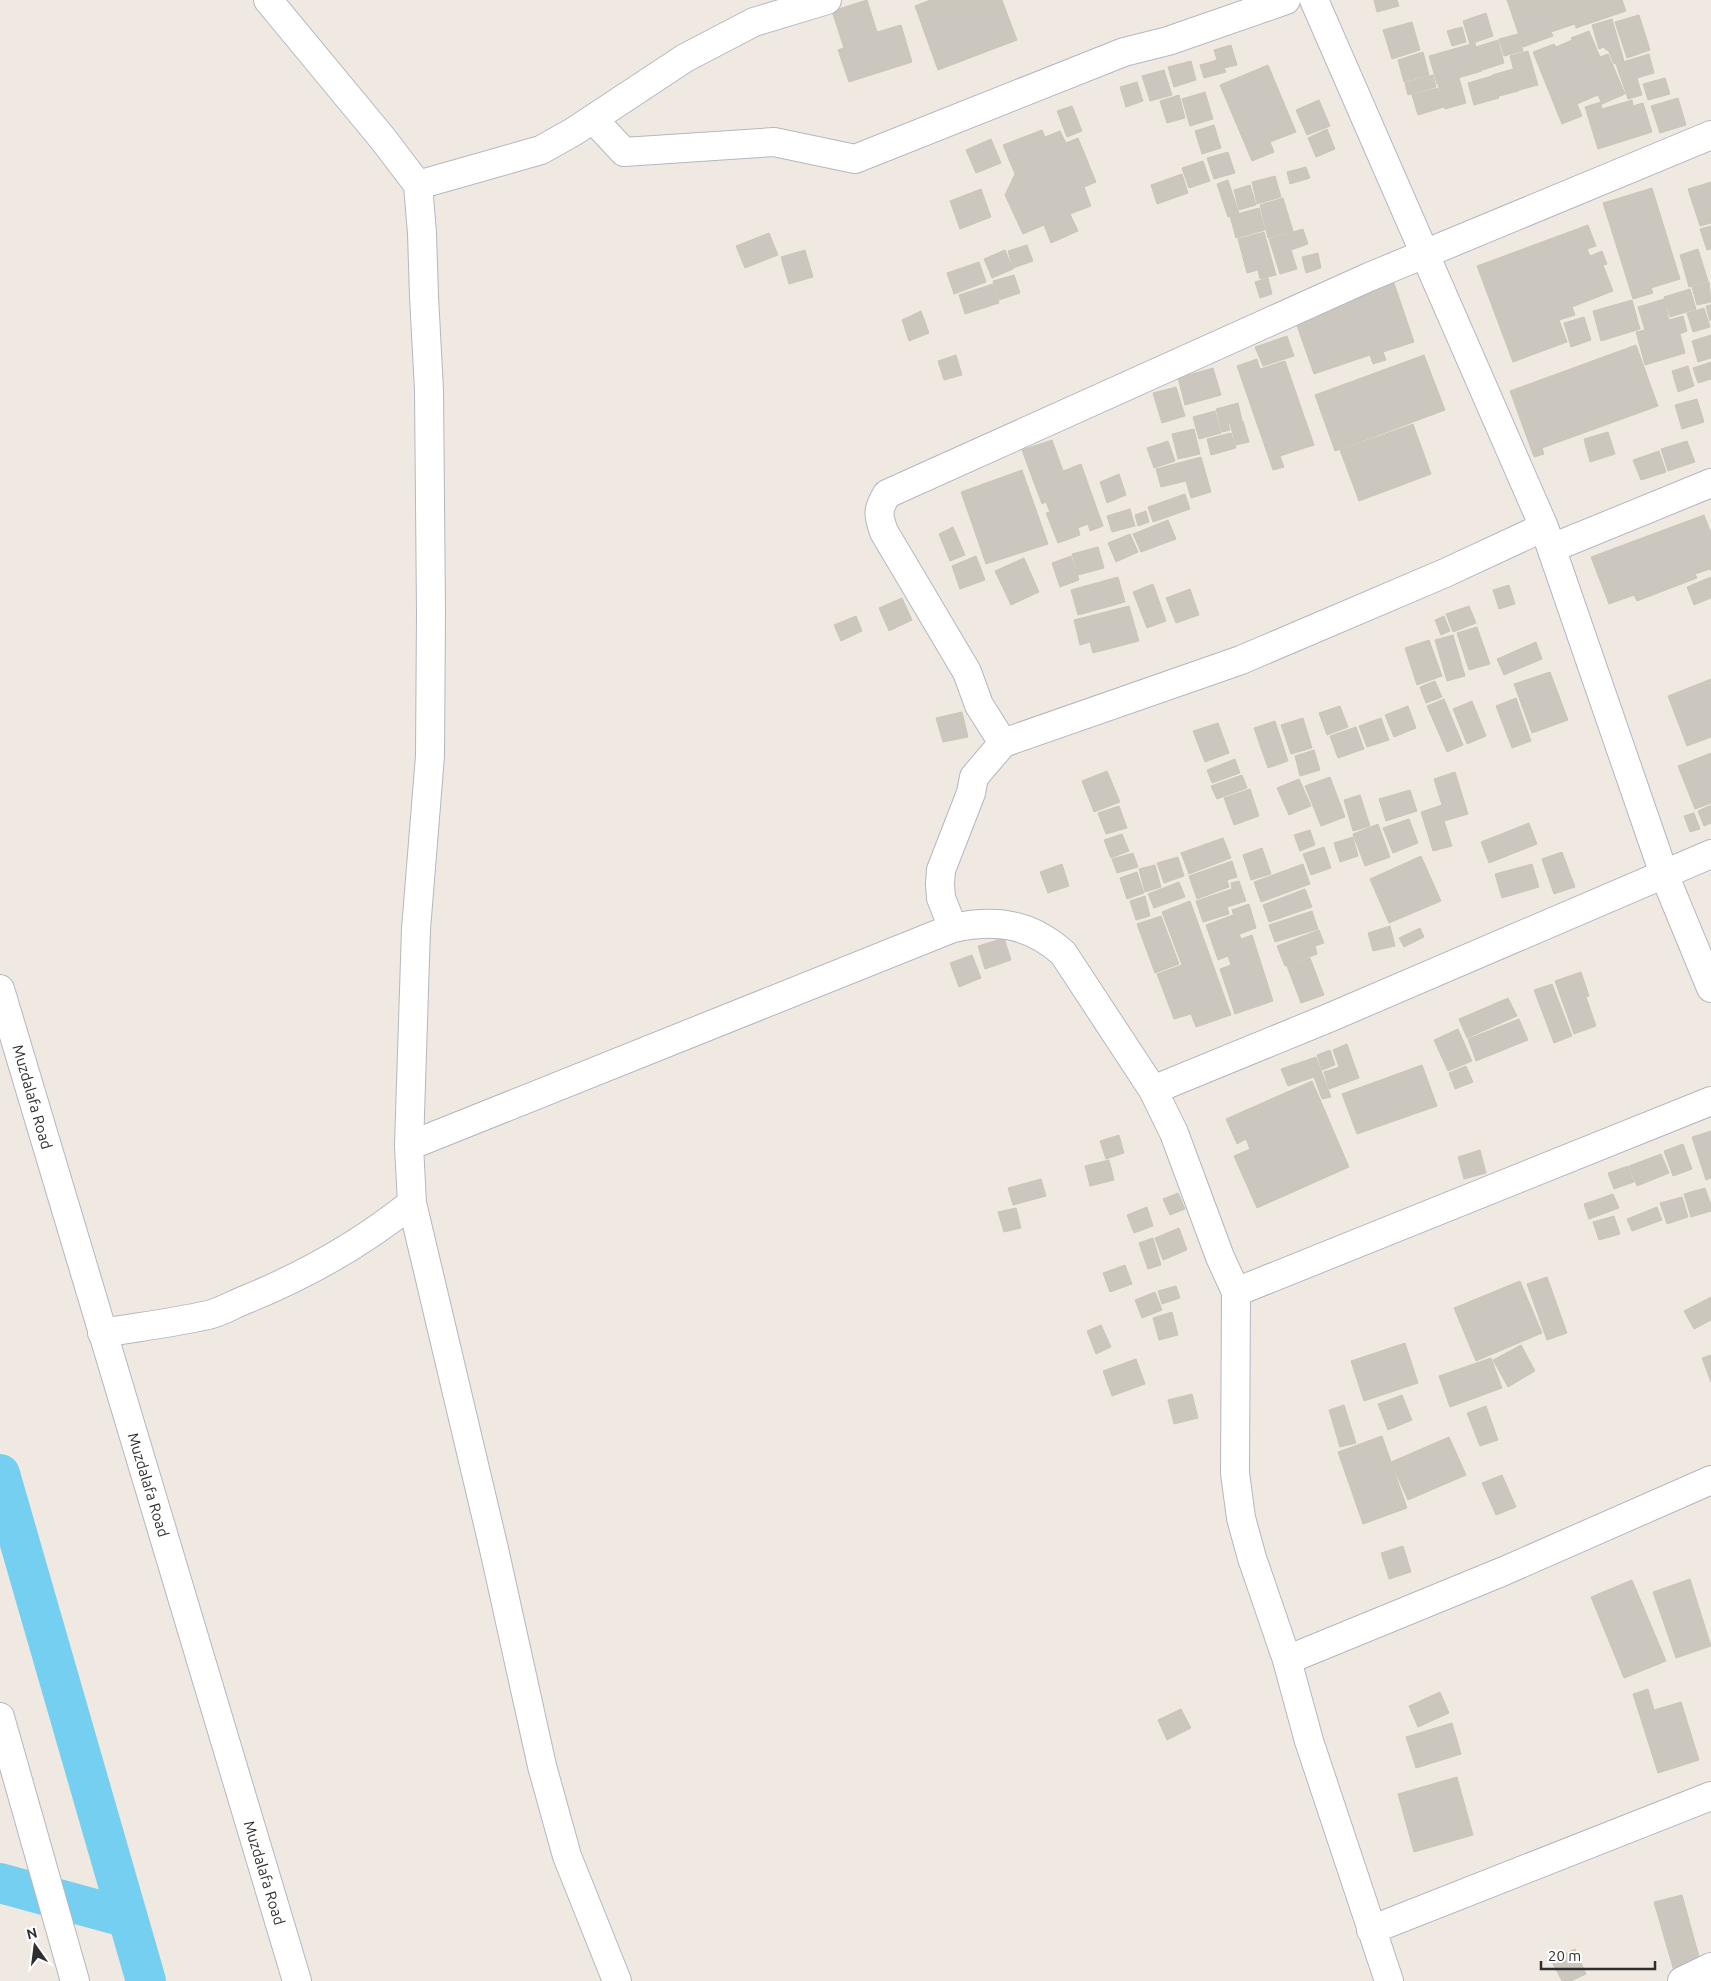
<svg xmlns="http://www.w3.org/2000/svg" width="1711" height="1981" viewBox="0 0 1711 1981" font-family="Ubuntu,sans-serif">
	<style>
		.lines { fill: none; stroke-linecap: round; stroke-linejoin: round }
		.canal { stroke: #75cff0; stroke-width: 40 }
		.building { fill: #cbc7bf; stroke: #cbc5ba }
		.minor-casing { stroke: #b4b7c1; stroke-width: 30 }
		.tertiary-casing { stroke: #b4b7c1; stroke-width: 30 }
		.minor { stroke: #fff; stroke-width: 28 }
		.tertiary { stroke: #fff; stroke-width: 28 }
		.labels { text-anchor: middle; stroke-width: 5; stroke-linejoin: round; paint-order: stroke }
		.street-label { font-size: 15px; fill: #2e2e2e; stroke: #fff }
	</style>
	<rect width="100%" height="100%" fill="#efe9e1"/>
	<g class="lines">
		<path class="canal" d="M0,1474L146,1981
			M0,1883L128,1918"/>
	</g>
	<path class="building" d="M867,0L877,32L901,25L912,62L849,82L838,50L844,48L832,11Z
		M930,0H1002L1017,40L938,70L915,6Z
		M1374,0H1397L1399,6L1377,12Z
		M1507,0H1622L1626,11L1576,28L1575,24L1551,32L1553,36L1523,47Z
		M1486,13L1493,36L1470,44L1463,21Z
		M1639,15L1650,50L1627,58L1615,22Z
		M1612,19L1624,61L1614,64L1608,50H1606L1604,47L1599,49L1592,25Z
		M1412,22L1420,50L1392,59L1383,30Z
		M1462,27L1466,42L1452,46L1447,31Z
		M1589,31L1600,57L1608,54L1625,94L1602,104L1598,95L1577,104L1582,116L1562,124L1533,52L1554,44L1556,47L1572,40L1571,38Z
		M1518,34L1523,51L1504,56L1499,39Z
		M1498,40L1504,63L1483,70L1476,47Z
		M1475,43L1482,71L1437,84L1429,56Z
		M1231,45L1237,65L1224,68L1226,72L1204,78L1200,65L1217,60L1214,50Z
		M1528,51L1538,85L1519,90L1510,56Z
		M1423,52L1429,75L1404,82L1398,60Z
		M1649,54L1654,73L1637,78L1642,95L1628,99L1616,64Z
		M1191,61L1196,80L1174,87L1168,67Z
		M1268,65L1296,132L1270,142L1274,152L1252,161L1220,85Z
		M1513,69L1519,91L1499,96L1492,75Z
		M1164,70L1172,95L1150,101L1142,76Z
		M1433,75L1436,87L1408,95L1405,83Z
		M1492,76L1499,98L1474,105L1468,83Z
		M1459,78L1466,103L1445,109L1438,84Z
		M1665,78L1670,94L1648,100L1643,84Z
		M1137,82L1143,101L1126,107L1120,87Z
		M1438,88L1444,107L1418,115L1412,95Z
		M1205,92L1213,119L1190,126L1182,99Z
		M1179,95L1185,118L1167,123L1160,101Z
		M1678,98L1686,125L1660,133L1651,106Z
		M1319,100L1330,126L1307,135L1296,110Z
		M1632,100L1633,106L1643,103L1652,132L1598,149L1585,107L1601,102L1602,109Z
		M1072,106L1082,131L1067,137L1057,111Z
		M1214,125L1221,148L1202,154L1195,131Z
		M1327,129L1335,149L1316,157L1308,138Z
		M1042,130L1045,137L1060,131L1066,143L1078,138L1096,182L1084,187L1091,206L1070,214L1078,231L1051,243L1044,225L1023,234L1005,195L1015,174L1003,145Z
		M991,139L1001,163L976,173L966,150Z
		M1228,152L1235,173L1214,179L1207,158Z
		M1203,161L1210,181L1189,188L1182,168Z
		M1306,167L1310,178L1290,184L1287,172Z
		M1182,174L1188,193L1157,204L1151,185Z
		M1275,176L1281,197L1257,204L1252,182Z
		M1228,180L1239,213L1228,217L1217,184Z
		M1711,182V223L1700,226L1688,189Z
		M1250,185L1256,205L1239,210L1234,190Z
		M1652,188L1680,279L1651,288L1653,293L1633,299L1603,203Z
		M981,189L991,217L960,229L950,201Z
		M1283,198L1293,231L1268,238L1260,205Z
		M1259,208L1265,230L1236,238L1230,216Z
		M1588,225L1596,246L1587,249L1590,256L1602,251L1607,264L1603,265L1613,291L1572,307L1575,315L1559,320L1567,342L1513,362L1477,266Z
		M1711,226V249L1707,250L1700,229Z
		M1303,229L1308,244L1291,250L1297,269L1280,274L1269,239Z
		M1264,232L1276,275L1260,279L1258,270L1247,273L1238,239Z
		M769,233L778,255L745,268L736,246Z
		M1027,245L1033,261L1013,268L1008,251Z
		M1698,249L1708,281L1689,287L1680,255Z
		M805,250L813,277L789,284L781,257Z
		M1005,250L1013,269L992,278L984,259Z
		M1318,253L1321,268L1306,273L1302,257Z
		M979,262L986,282L954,294L947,273Z
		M1014,275L1020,293L999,300L993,281Z
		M1268,278L1272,294L1260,298L1255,282Z
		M1709,282L1711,302L1697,305L1692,287Z
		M1394,283L1414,342L1383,352L1386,360L1373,364L1370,355L1314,374L1295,320Z
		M993,284L999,303L965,314L959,295Z
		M1690,289L1696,309L1670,317L1664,297Z
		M1664,299L1669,320L1683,316L1687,331L1680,334L1685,353L1645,365L1636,332L1645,330L1638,307Z
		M1632,300L1640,329L1601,341L1593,311Z
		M1711,305V320L1710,321L1706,306Z
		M1704,308L1710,327L1693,332L1687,313Z
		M921,311L929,333L909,341L902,320Z
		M1584,317L1591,340L1571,347L1564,323Z
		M1711,335V358L1698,362L1692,341Z
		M1287,336L1294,356L1263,366L1255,347Z
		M1636,345L1658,406L1542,448L1544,454L1534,457L1510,391Z
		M956,355L962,375L944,380L938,361Z
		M1424,355L1445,410L1335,451L1315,395Z
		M1257,359L1260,369L1285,361L1314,445L1280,456L1284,467L1273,470L1237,366Z
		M1711,362V379L1698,383L1693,368Z
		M1688,366L1694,386L1678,392L1672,371Z
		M1213,368L1221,395L1185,405L1178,378Z
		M1176,387L1185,416L1162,423L1153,393Z
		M1697,399L1704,422L1682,429L1675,405Z
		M1238,403L1242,420L1228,424L1230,430L1222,432L1216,409Z
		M1215,411L1221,433L1199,439L1193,417Z
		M1243,421L1249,442L1236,445L1230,424Z
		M1413,424L1431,474L1359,501L1340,450Z
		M1194,429L1200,454L1178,459L1172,434Z
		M1608,432L1615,454L1590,462L1584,439Z
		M1231,433L1236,448L1211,455L1207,439Z
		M1052,440L1063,471L1081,464L1103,526L1090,531L1088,524L1078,528L1080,535L1058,543L1046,513L1050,512L1046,502L1042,504L1022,450Z
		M1168,441L1175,461L1154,468L1147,448Z
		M1687,441L1695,462L1668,471L1661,449Z
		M1659,451L1666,472L1641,480L1633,460Z
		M1201,457L1211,492L1191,498L1186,481L1161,487L1156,469Z
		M1022,470L1048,544L986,564L961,492Z
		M1119,474L1126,495L1107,503L1100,482Z
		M1185,494L1190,509L1153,522L1148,507Z
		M1130,509L1135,526L1112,532L1107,516Z
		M1146,511L1149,522L1138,526L1135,515Z
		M1704,515L1711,533V571L1710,569L1695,574L1697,578L1637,601L1634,595L1609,604L1591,557Z
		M1168,520L1176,539L1141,552L1133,534Z
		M953,527L965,555L950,561L939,534Z
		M1130,534L1138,552L1116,562L1108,543Z
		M1098,547L1104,568L1078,575L1072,554Z
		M976,556L985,580L960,589L952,566Z
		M1071,556L1079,580L1060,587L1052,563Z
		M1024,558L1039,592L1011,605L995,571Z
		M1118,577L1125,602L1078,615L1071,590Z
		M1711,577V598L1694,605L1687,587Z
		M1153,584L1166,621L1147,628L1133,592Z
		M1509,585L1515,604L1499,609L1493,590Z
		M1190,589L1199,615L1176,623L1166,598Z
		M902,598L912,620L889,631L879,608Z
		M1129,606L1139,641L1093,653L1090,642L1080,645L1074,620Z
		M1469,606L1476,623L1453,632L1446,614Z
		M856,616L862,631L841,641L834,625Z
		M1444,616L1450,631L1441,635L1435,620Z
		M1477,627L1490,664L1469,670L1457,633Z
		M1453,635L1465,676L1447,681L1435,640Z
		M1429,640L1442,676L1417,685L1405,648Z
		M1536,642L1542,659L1504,675L1497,659Z
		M1550,672L1568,720L1532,733L1514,684Z
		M1711,679V737L1687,746L1668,696Z
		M1435,681L1442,697L1426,703L1420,687Z
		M1516,698L1531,741L1512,748L1496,706Z
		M1444,699L1463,745L1447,752L1427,706Z
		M1472,701L1486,736L1467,744L1453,709Z
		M1340,706L1348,727L1327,735L1319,713Z
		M1408,706L1416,728L1394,737L1385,715Z
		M962,712L968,737L943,742L936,718Z
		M1303,718L1312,748L1291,754L1281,725Z
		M1381,718L1389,740L1367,747L1359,726Z
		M1275,721L1288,761L1268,768L1254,728Z
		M1218,723L1229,753L1205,762L1193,731Z
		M1356,727L1364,749L1338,758L1330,736Z
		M1314,750L1320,770L1300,776L1295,756Z
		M1711,753V803L1695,809L1678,766Z
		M1235,759L1240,773L1212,783L1207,770Z
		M1107,771L1120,802L1094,812L1082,781Z
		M1455,772L1468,814L1444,821L1452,846L1433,851L1421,812L1442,805L1434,779Z
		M1242,775L1247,788L1217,799L1211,786Z
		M1330,777L1345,817L1321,826L1305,786Z
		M1299,779L1311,806L1289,815L1277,788Z
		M1250,789L1259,816L1234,825L1224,798Z
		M1410,790L1417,811L1386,821L1379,799Z
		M1360,795L1370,826L1353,831L1344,800Z
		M1711,805V823L1704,826L1698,811Z
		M1119,806L1127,828L1106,834L1098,813Z
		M1694,813L1700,829L1690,832L1684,816Z
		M1409,819L1418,843L1393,853L1383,828Z
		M1529,823L1537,844L1489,863L1481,842Z
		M1378,824L1390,857L1365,866L1353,834Z
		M1310,830L1315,845L1300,851L1294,835Z
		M1122,834L1129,851L1111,858L1104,840Z
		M1353,837L1358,856L1340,862L1334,843Z
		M1223,838L1231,858L1189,874L1181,853Z
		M1324,847L1331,868L1311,875L1303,854Z
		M1262,848L1271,874L1251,880L1243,855Z
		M1562,852L1575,887L1554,894L1542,859Z
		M1133,853L1138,867L1117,873L1112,859Z
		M1421,856L1441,901L1389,923L1370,879Z
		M1178,857L1184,876L1164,883L1157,863Z
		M1232,861L1237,877L1227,880L1229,887L1197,899L1189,876Z
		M1062,864L1069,886L1048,893L1040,872Z
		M1303,864L1310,884L1261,902L1254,882Z
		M1532,864L1539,887L1502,898L1495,874Z
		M1155,865L1161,887L1145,892L1139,869Z
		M1137,872L1144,893L1127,899L1120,878Z
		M1239,881L1246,901L1227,907L1229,914L1203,922L1196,901L1232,889L1231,883Z
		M1179,882L1185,897L1154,908L1148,894Z
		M1305,889L1312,907L1269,922L1263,905Z
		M1145,896L1150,916L1136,920L1130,901Z
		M1190,901L1231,1015L1196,1027L1191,1014L1174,1019L1157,974L1182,965L1162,912Z
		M1249,904L1256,928L1240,934L1232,910Z
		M1312,911L1318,929L1275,942L1269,925Z
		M1233,915L1241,939L1252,935L1273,1001L1235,1014L1220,969L1231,965L1228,956L1218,960L1206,925Z
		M1161,916L1179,964L1155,973L1137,924Z
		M1390,926L1395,946L1373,951L1368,933Z
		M1420,928L1424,937L1404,947L1399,938Z
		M1319,930L1324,943L1315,946L1317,954L1285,966L1277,946Z
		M1004,938L1011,960L985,969L978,946Z
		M972,955L981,978L959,987L950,963Z
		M1310,958L1324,995L1301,1003L1287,966Z
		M1581,972L1589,996L1586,997L1596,1026L1574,1034L1555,981Z
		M1552,984L1572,1036L1554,1043L1534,990Z
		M1508,998L1517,1016L1467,1038L1459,1019Z
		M1519,1019L1528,1040L1476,1061L1468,1039Z
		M1458,1029L1472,1061L1448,1071L1434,1040Z
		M1347,1044L1359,1078L1329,1089L1324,1072L1339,1067L1333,1050Z
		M1330,1050L1335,1065L1322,1070L1317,1055Z
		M1316,1057L1331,1097L1322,1099L1314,1077L1288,1086L1281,1069Z
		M1422,1065L1437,1106L1357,1134L1342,1094Z
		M1466,1066L1473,1082L1455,1089L1449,1073Z
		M1312,1081L1349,1167L1257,1208L1234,1156L1250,1149L1246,1139L1237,1144L1226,1119Z
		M1711,1131V1178L1706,1180L1692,1137Z
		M1119,1135L1124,1153L1106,1159L1100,1141Z
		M1683,1144L1692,1169L1673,1176L1664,1151Z
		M1480,1150L1486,1173L1464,1179L1458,1157Z
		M1661,1154L1669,1173L1637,1186L1629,1166Z
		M1109,1160L1114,1180L1090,1186L1085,1166Z
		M1628,1166L1634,1182L1614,1189L1608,1173Z
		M1041,1179L1046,1196L1013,1205L1008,1188Z
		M1705,1188L1711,1205V1211L1691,1217L1684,1194Z
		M1178,1193L1185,1209L1170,1215L1163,1199Z
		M1613,1194L1619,1208L1589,1219L1584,1204Z
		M1682,1197L1688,1217L1667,1224L1660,1203Z
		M1147,1207L1153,1226L1134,1233L1127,1215Z
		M1657,1207L1662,1220L1632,1231L1627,1219Z
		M1016,1208L1021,1228L1004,1232L998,1212Z
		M1614,1216L1620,1234L1599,1240L1593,1222Z
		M1179,1228L1187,1250L1163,1260L1155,1238Z
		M1153,1238L1161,1265L1148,1269L1139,1243Z
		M1125,1265L1132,1284L1110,1292L1103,1273Z
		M1547,1277L1567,1333L1547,1340L1527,1284Z
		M1520,1281L1542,1333L1476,1361L1454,1308Z
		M1176,1286L1180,1298L1162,1304L1158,1291Z
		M1155,1292L1162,1310L1142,1318L1135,1300Z
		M1711,1297V1320L1694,1329L1684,1311Z
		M1172,1312L1178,1335L1159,1340L1153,1318Z
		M1101,1325L1111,1347L1096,1354L1087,1331Z
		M1405,1343L1418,1383L1364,1401L1351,1361Z
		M1521,1345L1535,1371L1508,1387L1493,1360Z
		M1711,1355V1382L1702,1358Z
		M1491,1358L1502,1388L1450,1407L1439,1376Z
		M1136,1359L1145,1384L1112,1396L1103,1371Z
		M1192,1394L1198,1418L1174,1424L1168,1400Z
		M1402,1395L1412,1420L1388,1430L1378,1404Z
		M1344,1405L1356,1443L1340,1447L1329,1410Z
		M1486,1406L1498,1440L1480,1446L1467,1413Z
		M1382,1436L1407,1508L1363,1524L1338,1452Z
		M1449,1437L1466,1475L1408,1500L1391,1462Z
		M1502,1475L1516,1507L1496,1515L1482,1483Z
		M1403,1546L1411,1572L1389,1579L1381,1553Z
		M1690,1579L1711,1646L1676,1658L1653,1592Z
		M1632,1580L1666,1661L1624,1678L1591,1597Z
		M1648,1689L1654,1710L1681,1702L1699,1760L1658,1773L1633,1694Z
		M1440,1692L1449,1713L1418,1727L1409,1706Z
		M1181,1709L1191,1728L1167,1740L1158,1720Z
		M1452,1723L1461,1754L1416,1768L1406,1737Z
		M1457,1777L1473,1835L1414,1852L1398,1794Z
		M1682,1895L1701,1964L1674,1971L1654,1902Z
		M1575,1949L1586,1974L1571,1981H1562L1551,1960Z"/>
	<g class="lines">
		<g class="minor-casing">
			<path id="minor" d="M268,0L383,139L418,185L422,233L424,296L429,390L431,613L430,756L416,929L409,1146L412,1203L494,1549L542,1766L567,1856L617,1981
				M1314,0L1544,527L1664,874L1711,988
				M593,119L624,152L774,142L855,159L1124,52L1168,41L1286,0
				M418,185L541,150L573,132L685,58L754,22L827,0
				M1552,548L1711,483
				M1003,743L1241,660L1445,573L1544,527
				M953,928L941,898L940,884L941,870L971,793L974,777L1003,743L979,705L967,672L884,532C878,515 877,510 887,494L1369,277L1711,135
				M1153,1090L1331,1017L1711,854
				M409,1146L953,928C996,919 1029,923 1063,953L1153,1090L1174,1133L1220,1257L1236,1292L1235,1473L1241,1518L1252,1558L1287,1660L1309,1741L1389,1981
				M1236,1292L1711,1101
				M102,1333C137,1327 173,1323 208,1315C221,1312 234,1304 247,1299C306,1275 361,1244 412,1203
				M1287,1660L1504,1571L1711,1480
				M0,1717L75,1981
				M1371,1930L1711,1796
				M1682,1981L1711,1967"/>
		</g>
		<g class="tertiary-casing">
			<path id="tertiary" d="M0,989L297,1981"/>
		</g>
		<use href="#minor" class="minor"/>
		<use href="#tertiary" class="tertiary"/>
	</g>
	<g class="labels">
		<g class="street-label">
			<text transform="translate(32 1097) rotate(74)" y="5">Muzdalafa Road</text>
			<text transform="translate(148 1485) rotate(73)" y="5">Muzdalafa Road</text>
			<text transform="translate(264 1873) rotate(73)" y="5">Muzdalafa Road</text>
		</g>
	</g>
	<g transform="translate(35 1946) rotate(346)" stroke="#ffffff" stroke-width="4" paint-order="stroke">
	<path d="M0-4L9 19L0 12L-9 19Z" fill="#2e2e2e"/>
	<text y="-8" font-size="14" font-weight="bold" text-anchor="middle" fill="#2e2e2e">N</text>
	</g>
	<path d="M1541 1961v8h114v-8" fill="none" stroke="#2e2e2e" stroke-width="2.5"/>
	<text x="1548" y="1961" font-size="15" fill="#2e2e2e" stroke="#ffffff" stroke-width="4" paint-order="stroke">20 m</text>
</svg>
